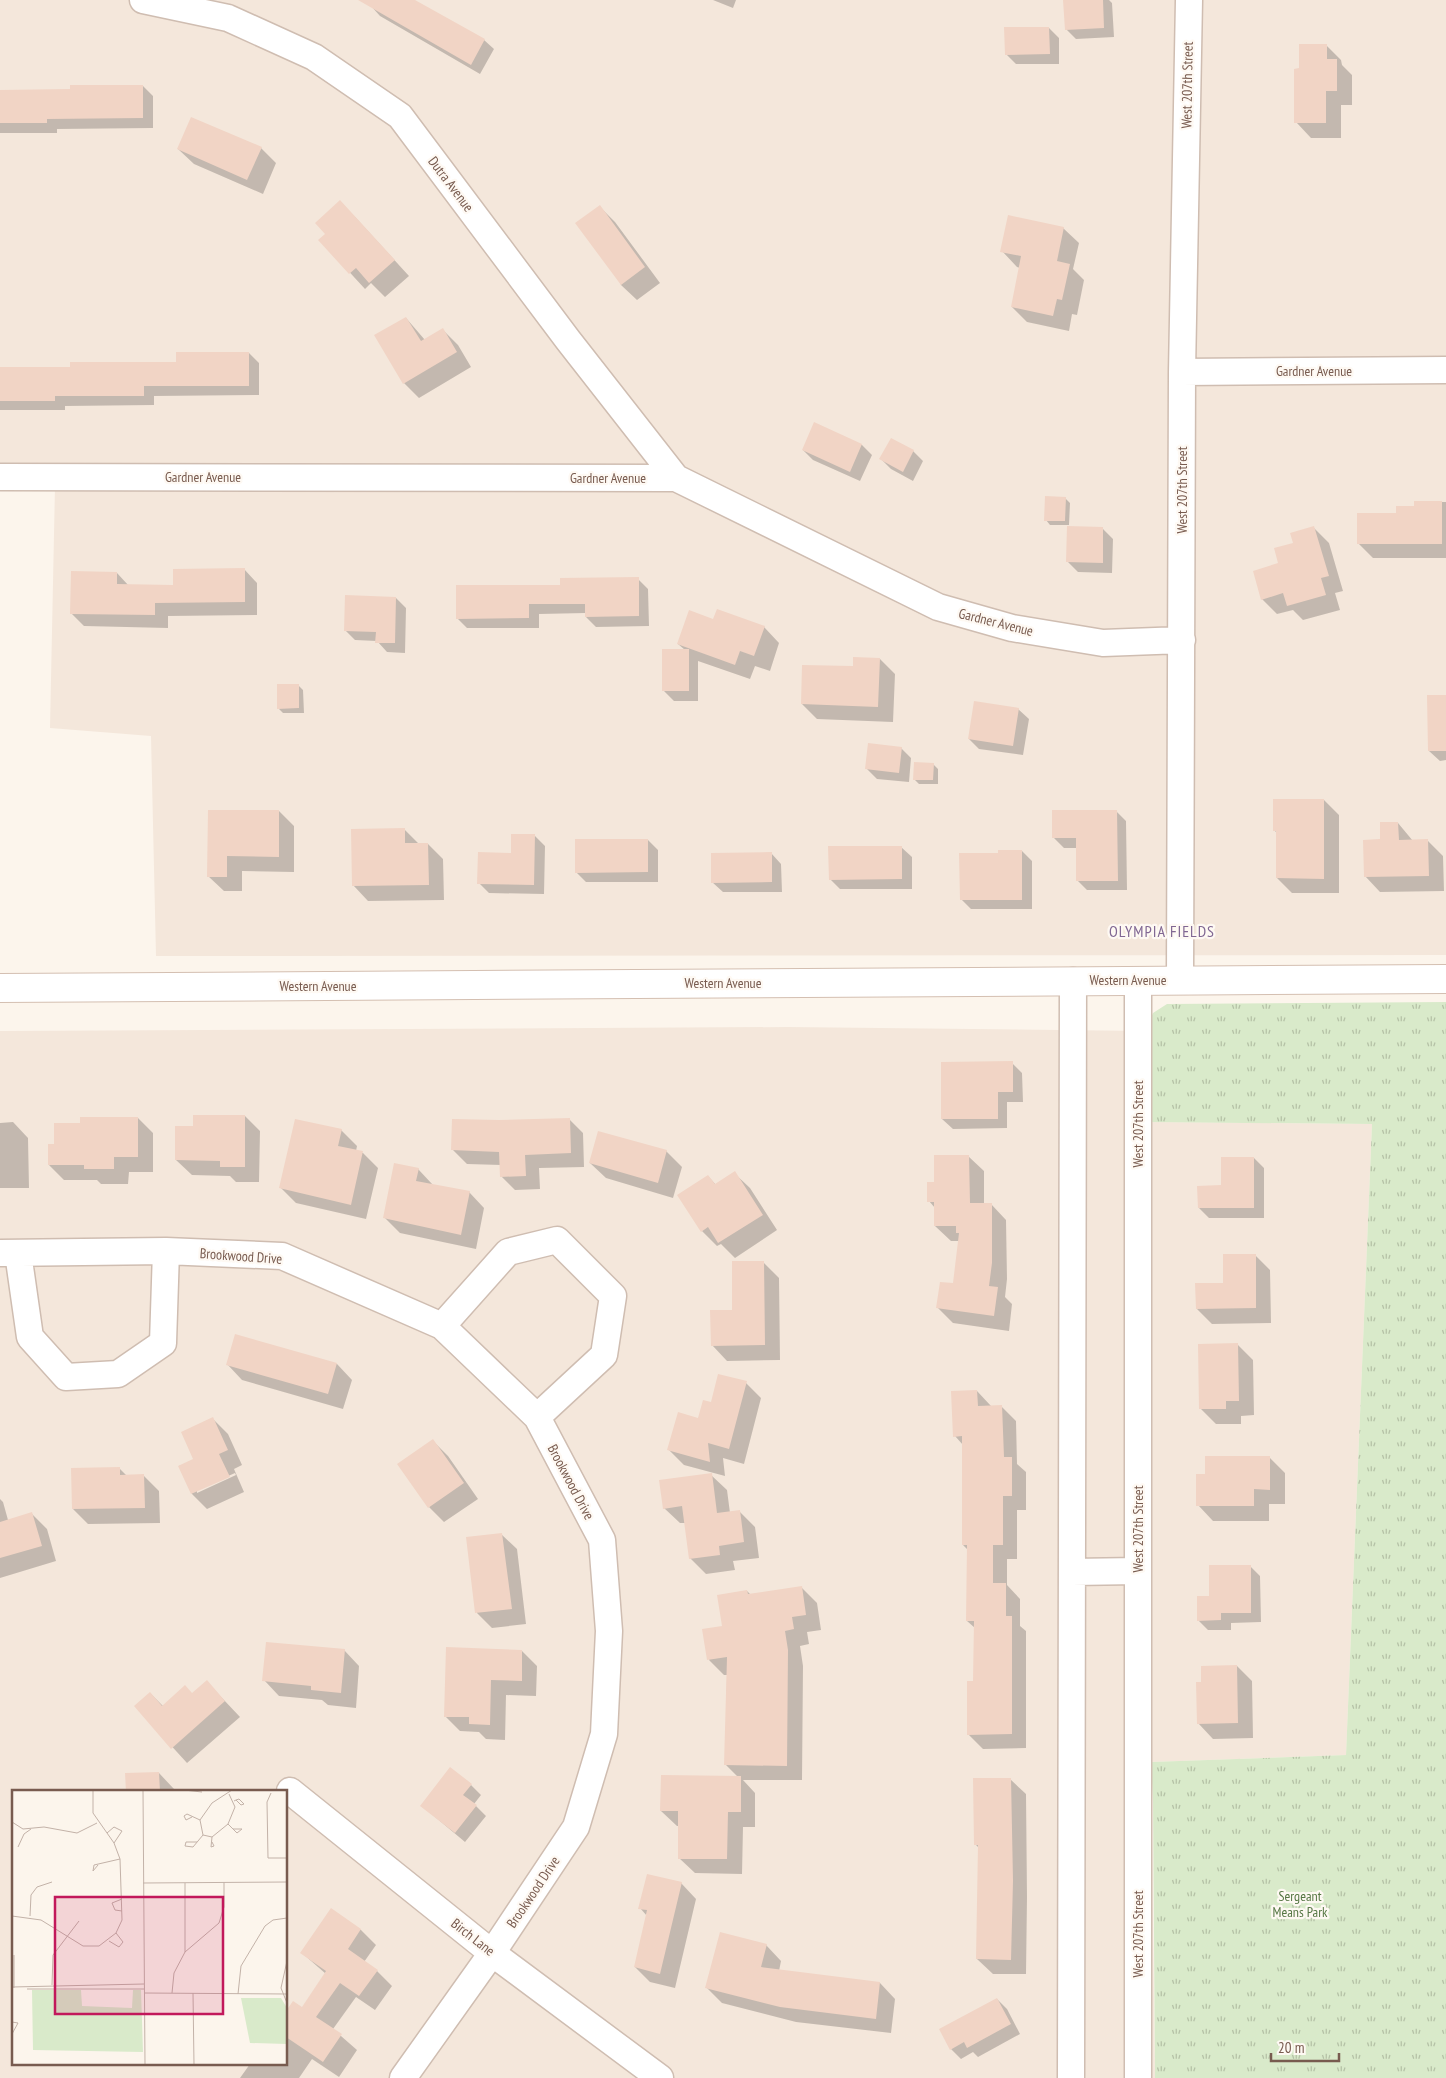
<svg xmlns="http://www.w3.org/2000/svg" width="1446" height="2078" viewBox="0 0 1446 2078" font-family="'PT Sans Narrow',sans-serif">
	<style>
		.residential { fill: #f4e7db; fill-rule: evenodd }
		.park { fill: url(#park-tufts) }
		.shadow { fill: #0003; fill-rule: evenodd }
		.building { fill: #f1d4c5 }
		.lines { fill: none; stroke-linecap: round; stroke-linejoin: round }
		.street-casing { stroke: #cfbdb1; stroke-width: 29 }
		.secondary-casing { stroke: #d4bfb1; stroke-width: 30 }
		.street { stroke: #fff; stroke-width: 26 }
		.secondary { stroke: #fff; stroke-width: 28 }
		.labels { text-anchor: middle; stroke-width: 4.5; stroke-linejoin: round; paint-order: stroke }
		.street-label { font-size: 14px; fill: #785b4f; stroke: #fef9f3 }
		.park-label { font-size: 14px; fill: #567744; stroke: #fef9f3 }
		.quarter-label { font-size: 16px; letter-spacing: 1px; fill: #816793; stroke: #fef9f3 }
		.inset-road { fill: none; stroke: #c3b2a8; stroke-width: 1 }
		.view { fill: #c2185b; fill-opacity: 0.15; stroke: #c2185b; stroke-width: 2.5 }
		.inset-edge { fill: none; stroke: #785b4f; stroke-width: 2.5 }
	</style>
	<defs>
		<pattern id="park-tufts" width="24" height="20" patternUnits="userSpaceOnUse" patternTransform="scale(1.25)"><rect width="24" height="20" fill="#d9eaca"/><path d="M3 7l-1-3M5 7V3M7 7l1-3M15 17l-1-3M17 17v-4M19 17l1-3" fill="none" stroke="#b5c1a6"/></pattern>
	</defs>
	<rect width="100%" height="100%" fill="#fcf5ec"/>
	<path class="residential" d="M0,0H1446V955L156,956L151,736L50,728L55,486H0Z
		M788,1027L1145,1031L1144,1122L1372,1124L1346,1755L1151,1762L1155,2078H0V1031ZM14,1792H286V2064H14Z"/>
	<path class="park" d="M1446,1002V2078H1155L1153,1801L1151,1762L1346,1755L1372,1124L1143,1122L1145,1031L1153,1013L1167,1004Z"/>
	<path class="shadow" d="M370,0H411L484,40L494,49L480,74L380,16L371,6Z
		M713,0H736L733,8Z
		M1065,0H1109L1112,3L1114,37L1076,39L1066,29Z
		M1049,28L1059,38V64H1016L1006,54Z
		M1326,45L1341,60L1342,65L1352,75V105H1341V138H1311L1296,122L1301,70Z
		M143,86L153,96V128L57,129V133H0V91H71Z
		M261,148L276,163L263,194L194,164L178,149Z
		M600,207L615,222L660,283L637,300L621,285Z
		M355,217L409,276L385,297L371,283L365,289L320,240Z
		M1063,228L1079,243L1073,269L1084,280L1077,315L1072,314L1069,331L1027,322L1012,307L1020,268L1017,267L1002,251Z
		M406,318L425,340L443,330L458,345L471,367L419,398L404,383Z
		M249,353L259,363V395L154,396V405L65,406V410H0V368H72L177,363Z
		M815,424L862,445L872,455L860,481L813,460L803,450Z
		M913,451L923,461L913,481L891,469L881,459Z
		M1065,498L1070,503L1069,525H1050L1046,520Z
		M1416,502H1446V558H1373L1358,543L1416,507Z
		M1314,528L1329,543L1343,591L1335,593L1340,610L1303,620L1293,610L1277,614L1262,599L1280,564L1295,544Z
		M1103,529L1113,539L1112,573L1078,572L1068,562Z
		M244,569L257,583V615L168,616V628L84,626L71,613L117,573L129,586L174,587Z
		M638,579L648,589L649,626L596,627L586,617V613L539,614V628H467L457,618L561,586Z
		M396,598L406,608L405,653L387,652L377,641L355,640L345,630Z
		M714,621L764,627L779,643L770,671L755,666L750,679L698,661V701H674L664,691L685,650L678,644Z
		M880,659L895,674L893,722L817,719L802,704L854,668Z
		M298,685L303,690L304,713H283L279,709Z
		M1446,696V760L1440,761L1429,751Z
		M1018,709L1029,719L1023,755L979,749L969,739Z
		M901,748L911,758L909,782L877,779L867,769Z
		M933,764L938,769V784H919L914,779Z
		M1324,800L1339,815V893H1292L1277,878V833L1274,830Z
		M209,811H279L294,826V872L242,871V891H224L208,876Z
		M1116,811L1126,821L1127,890H1087L1077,880V848H1064L1054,838Z
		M1398,823L1413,841H1428L1443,856L1444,891L1380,892L1365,876L1381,841Z
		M404,829L419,844H428L443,859L444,900L368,901L353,885Z
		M535,836L545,846L544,894L489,893L479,883Z
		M648,840L658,850V882H586L576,872Z
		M901,847L912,857V889H840L830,879Z
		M1022,851L1032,861V909H971L961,899L999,854Z
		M771,853L781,864L782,892H723L712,882Z
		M1012,1063L1022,1073L1023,1102H1007V1128L953,1129L942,1119Z
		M245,1116L260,1131L259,1182H236L230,1176L192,1175L176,1160L194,1127Z
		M138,1118L153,1133V1172H129L128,1184H101L97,1180H64L49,1165L55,1145L82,1125Z
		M569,1119L583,1133L584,1167L539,1168L540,1189L515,1190L501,1176V1165L467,1164L453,1150L499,1121Z
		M13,1122L28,1138L29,1188H0V1123Z
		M341,1130L357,1146L356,1151L363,1153L378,1168L366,1219L296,1203L281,1188Z
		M666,1151L682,1167L673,1198L606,1178L590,1163Z
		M968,1156L984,1171V1204H991L1006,1220L1007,1279L1005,1297L1012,1304L1009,1331L953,1323L938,1308L954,1285L960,1241H951L935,1226V1208L929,1201L936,1183Z
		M1254,1158L1264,1168V1218H1209L1199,1208Z
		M418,1169L433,1185L469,1192L484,1208L476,1249L400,1233L385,1218Z
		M734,1173L750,1188L777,1230L735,1258L721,1244L717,1246L702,1231L708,1176L716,1185Z
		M1255,1255L1270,1270L1271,1323L1212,1324L1197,1309Z
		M763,1262L779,1278L780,1360L727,1361L712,1345Z
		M1238,1345L1253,1360L1254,1415L1241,1416V1424H1216L1201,1409Z
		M227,1364H337L352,1380L343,1409L242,1380Z
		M746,1383L761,1398L744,1464L723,1458L725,1476L684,1465L669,1450L712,1403Z
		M977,1391L991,1406H1001L1016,1421L1017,1464L1026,1472V1510H1017V1559H1007V1585L1020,1599V1626L1026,1631V1748L983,1749L968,1734L974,1682L975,1628L967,1621L968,1550L963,1545V1445L955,1436Z
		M213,1419L228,1434L242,1465L234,1469L244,1492L207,1509L192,1494L179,1466L195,1460ZM235,1473L236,1475L197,1493V1490Z
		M433,1441L448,1456L478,1499L444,1522L429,1507Z
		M1270,1458L1285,1473V1504H1269V1521H1213L1198,1505L1206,1475Z
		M119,1468L127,1476H144L159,1491L160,1523L88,1524L73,1509Z
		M711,1475L727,1490L730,1513L739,1511L755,1527L759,1558L733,1561L735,1570L706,1574L690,1558L686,1523H680L664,1508Z
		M0,1499L3,1502L8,1520L32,1514L47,1529L56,1561L0,1578Z
		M501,1534L517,1549L526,1624L492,1628L477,1613L467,1538Z
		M1250,1566L1260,1576L1261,1622L1231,1623V1630H1208L1198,1620L1210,1597Z
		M801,1587L817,1603L821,1630L807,1632L809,1644L800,1646L803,1666L802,1780H743L755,1793V1827H743L742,1874L695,1873L679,1858L680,1826H677L661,1811L738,1777L726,1765L727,1675H724L709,1660L723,1627L747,1591L751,1595Z
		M344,1650L359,1666L356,1708L328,1705L322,1700L279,1696L264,1680Z
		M522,1651L537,1666L536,1696L506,1695L505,1740L486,1739L479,1732L460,1731L445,1716Z
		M1237,1666L1252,1681L1253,1738L1213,1739L1198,1723L1202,1683Z
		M207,1682L240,1717L187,1763L135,1706L150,1693L163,1706L192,1695Z
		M159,1773L174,1789V1792H127Z
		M1010,1779L1026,1794L1027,1897L1026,1974H993L977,1959L979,1848L975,1844Z
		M471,1785L481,1795L474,1804L486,1816L465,1842L422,1806Z
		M681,1883L696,1899L675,1988L650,1982L635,1967L647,1916L640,1908Z
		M331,1910L361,1930L376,1945L364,1962L377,1971L392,1986L375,2010L356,1997L333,2029L357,2050L339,2077L312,2059L299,2078H240L250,2064H286V2013L302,2009L326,1974L302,1953Z
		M766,1945L781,1961L779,1971L880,1983L895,1999L891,2033L796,2022L722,2003L707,1988Z
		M997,1999L1007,2009L1020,2034L978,2057L973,2052L961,2059L951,2049Z"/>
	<path class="building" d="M358,0H415L485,39L471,65Z
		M1063,0H1103L1104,28L1065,30Z
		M1004,27H1049L1050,54L1005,55Z
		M1299,44H1327V59H1337V91H1326V123H1294V69L1299,68Z
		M70,85H143V118L47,119V123H0V90L70,89Z
		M191,117L262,147L247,180L177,149Z
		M340,200L395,260L369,283L356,268L349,274L318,240L325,234L315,223Z
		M600,205L645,267L621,285L575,223Z
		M1008,215L1064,227L1057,261L1070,264L1062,300L1057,299L1053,316L1011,307L1021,256L1000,252Z
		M406,317L421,341L443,328L457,352L403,384L374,335Z
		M176,352H249V386H144V396H55V401H0V367H70V362H176Z
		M814,422L862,444L850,472L802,450Z
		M891,438L914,450L903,472L879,459Z
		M1045,496L1066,497L1065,521H1044Z
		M1414,501H1442V544H1357V513H1396V506H1414Z
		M1067,526L1103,527V563L1066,562Z
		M1314,526L1329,576L1321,578L1326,595L1287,606L1283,593L1261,600L1253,571L1278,563L1274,548L1293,543L1290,533Z
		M245,568V602L155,603V615L70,614L71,571L117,572V584L173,585V569Z
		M639,577V616L585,617V604H529V618L456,619V585H560V578Z
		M345,595L396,597L395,643H375L376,632L344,631Z
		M717,609L765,626L754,656L740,651L735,665L677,644L689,610L713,619Z
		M662,649H689V691H662Z
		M853,657L880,658L878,707L801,704L802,665L853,666Z
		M277,684H299V708L277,709Z
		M1427,695H1446V751H1428Z
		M974,701L1019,708L1013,746L968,739Z
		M868,743L902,747L899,773L865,769Z
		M914,762L934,763L933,780H913Z
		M1273,799H1324V879L1276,878V831H1273Z
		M208,810H279V857L227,856V877H207Z
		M1052,810H1117L1118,881H1076V838H1052Z
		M1380,822H1398L1399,840L1428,839L1429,876L1364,877L1363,840L1380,839Z
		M405,828V843H428L429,885L352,886L351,829Z
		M511,834H535L534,885L477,884L478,852L511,853Z
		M575,839H648V872L575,873Z
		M828,846H902V879L829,880Z
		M998,850H1022V900H960L959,853H998Z
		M772,852V882L711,883V853Z
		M1013,1061V1092H998V1119H941V1062Z
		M193,1115H245V1167H220V1161L175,1160V1126H193Z
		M80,1117H138V1157H114V1169H84V1165H48V1144H54V1123H80Z
		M570,1118L571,1153L525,1155L526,1176L500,1177L499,1152L451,1150L452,1119L499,1120Z
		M295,1119L342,1129L338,1146L363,1151L351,1205L279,1188Z
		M598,1131L667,1150L658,1183L589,1163Z
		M934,1155H969L970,1203H992V1263L989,1286L998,1287L994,1316L936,1308L940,1282L953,1283L959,1233H956V1226H934V1202H927V1182H934Z
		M1221,1157H1254V1208H1198L1197,1186L1221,1185Z
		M394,1163L419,1168L416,1181L470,1191L461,1235L383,1218Z
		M735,1171L763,1215L718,1243L708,1227L701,1232L677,1195L708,1175L715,1184Z
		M1223,1254H1256V1308L1196,1309L1195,1283H1223Z
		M732,1261H764L765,1345L711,1346L710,1310H732Z
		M235,1334L337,1363L328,1394L226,1365Z
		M1238,1343L1239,1401H1226V1409H1199L1198,1344Z
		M718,1374L747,1381L729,1449L708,1443L710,1462L667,1450L678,1412L698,1418L703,1400L711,1402Z
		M977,1390L978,1406L1002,1405L1004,1457H1012V1496H1003V1545H993V1583H1006V1616H1012V1734L967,1735V1681H973L974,1621H966L967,1545H962V1436L953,1437L951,1391Z
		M213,1417L228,1450L219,1454L230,1477L191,1494L178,1466L193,1459L181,1432Z
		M433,1439L464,1483L428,1508L397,1464Z
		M1205,1456H1270V1490L1254,1489V1506H1196V1474H1205Z
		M120,1467V1475L144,1474L145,1508L72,1509L71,1468Z
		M712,1473L717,1513L740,1510L744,1542L719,1546L720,1555L689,1559L682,1506L663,1509L659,1480Z
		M32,1512L42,1546L0,1558V1522Z
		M502,1533L512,1609L475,1613L466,1537Z
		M1209,1565H1251V1613H1221V1620L1197,1621V1596H1209Z
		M802,1586L806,1615L792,1617L794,1629L785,1631L788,1650L787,1766L724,1765L727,1657L707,1660L702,1629L722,1626L717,1595L747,1590L748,1594Z
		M266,1642L345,1649L341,1693L311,1690V1686L262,1681Z
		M446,1647L522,1650V1681L491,1680L490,1725L469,1724V1717H444Z
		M1237,1665L1238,1723L1197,1724L1196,1682H1201V1666Z
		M207,1680L225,1701L171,1749L134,1706L150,1692L162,1706L185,1685L192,1693Z
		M450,1767L472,1784L463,1795L477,1805L455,1833L420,1806Z
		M159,1772L160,1792H126L125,1773Z
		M661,1775L741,1776V1812H728L727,1859H678V1811H660Z
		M973,1778H1011L1013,1881L1011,1960L976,1959L978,1845H974Z
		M647,1874L682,1882L660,1974L634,1967L647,1910L638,1909Z
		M331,1908L361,1929L348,1949L378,1970L359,1996L340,1983L316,2017L342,2034L323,2062L286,2037V2011L293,2001L302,2007L326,1971L300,1953Z
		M720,1932L767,1944L761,1967L880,1982L876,2019L780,2007L705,1988Z
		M997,1998L1011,2024L967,2048L964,2042L950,2050L939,2029Z"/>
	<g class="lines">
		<g class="street-casing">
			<path id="street" d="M143,0L228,18L314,57L400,116L568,340L676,478
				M1182,372L1446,370
				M0,477L676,478L938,607L1012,628L1103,643L1182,640
				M1180,980L1182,372L1189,0
				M1138,981V2078
				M0,1253L166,1251L282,1256L442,1326L537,1417L602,1540L609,1631L604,1734L576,1827L492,1953L403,2078
				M18,1253L30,1337L66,1377L118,1374L163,1343L166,1251
				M442,1326L508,1252L557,1240L613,1296L604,1355L537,1417
				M1072,1572L1138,1571
				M290,1791L492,1953L660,2078
				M1071,2078L1073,981"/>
		</g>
		<g class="secondary-casing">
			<path id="secondary" d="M0,988L1446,979"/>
		</g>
		<use href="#street" class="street"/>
		<use href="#secondary" class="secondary"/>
	</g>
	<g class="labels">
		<g class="street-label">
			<text transform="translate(1187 85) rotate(-89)" y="5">West 207th Street</text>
			<text transform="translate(451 184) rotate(53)" y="5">Dutra Avenue</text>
			<text x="1314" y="376">Gardner Avenue</text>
			<text x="203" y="482">Gardner Avenue</text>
			<text x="608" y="483">Gardner Avenue</text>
			<text transform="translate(1182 490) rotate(-90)" y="5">West 207th Street</text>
			<text transform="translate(996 622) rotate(14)" y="5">Gardner Avenue</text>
			<text x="1128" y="985">Western Avenue</text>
			<text x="723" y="988">Western Avenue</text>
			<text x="318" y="991">Western Avenue</text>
			<text transform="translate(1138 1124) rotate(-90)" y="5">West 207th Street</text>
			<text transform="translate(241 1256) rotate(4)" y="5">Brookwood Drive</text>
			<text transform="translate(571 1482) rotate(62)" y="5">Brookwood Drive</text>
			<text transform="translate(1138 1529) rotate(-90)" y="5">West 207th Street</text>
			<text transform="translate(533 1892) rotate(-56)" y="5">Brookwood Drive</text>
			<text transform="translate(1138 1934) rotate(-90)" y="5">West 207th Street</text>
			<text transform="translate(473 1937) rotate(38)" y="5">Birch Lane</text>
		</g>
		<g class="park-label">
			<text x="1300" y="1901">Sergeant<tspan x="1300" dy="16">Means Park</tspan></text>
		</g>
		<g class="quarter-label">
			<text x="1162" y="937">OLYMPIA FIELDS</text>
		</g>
	</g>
	<g transform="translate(12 1790)">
		<rect width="275" height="275" fill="#fcf5ec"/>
		<path d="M20,200H69L70,216L120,218L121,200H129L131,262L21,260ZM229,208H269L275,218V254L238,253Z" fill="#d9eaca"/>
		<path class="inset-road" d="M131,0L133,275M172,0L190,2M259,3L255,12L256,68H275M222,11L224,10L227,9L232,14L229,15L224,10M180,27L174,30L172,26L175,24L188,30M0,32L11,39L32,37L65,43L85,33M216,34L221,39H230L225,43L221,39M95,43L102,37L110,41L102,53M191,45L188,30L200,13L220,0M200,47L199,57L202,56L200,52M185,52H174L173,56L181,57L191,45L200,47L216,34L223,17L217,4M6,57L12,44L19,39M86,75L81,81L82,75L108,69M131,93L275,92M110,109L100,113L103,120L110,121M0,126L29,130L71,156H87L104,143L110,130L108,69L102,53L81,23V0M18,126L19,105L25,97L40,92M97,151L107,157L111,152L104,143M173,162L207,133L212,117V92M275,171L269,198L275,213M40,195L41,165L67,131M0,197L132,194M2,198V165M15,199H132M132,203L275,204M160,203L162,183L173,162V93M181,203L182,275M226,204L229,176L253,136L261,130L275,128M0,232L6,233L0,244"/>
		<path class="view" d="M43,107H211V224H43Z"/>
		<rect width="275" height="275" class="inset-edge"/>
	</g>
	<path d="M1271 2053v8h68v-8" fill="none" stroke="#785b4f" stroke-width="2.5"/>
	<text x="1278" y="2053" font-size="15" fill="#785b4f" stroke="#fef9f3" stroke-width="4" paint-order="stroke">20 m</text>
</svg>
